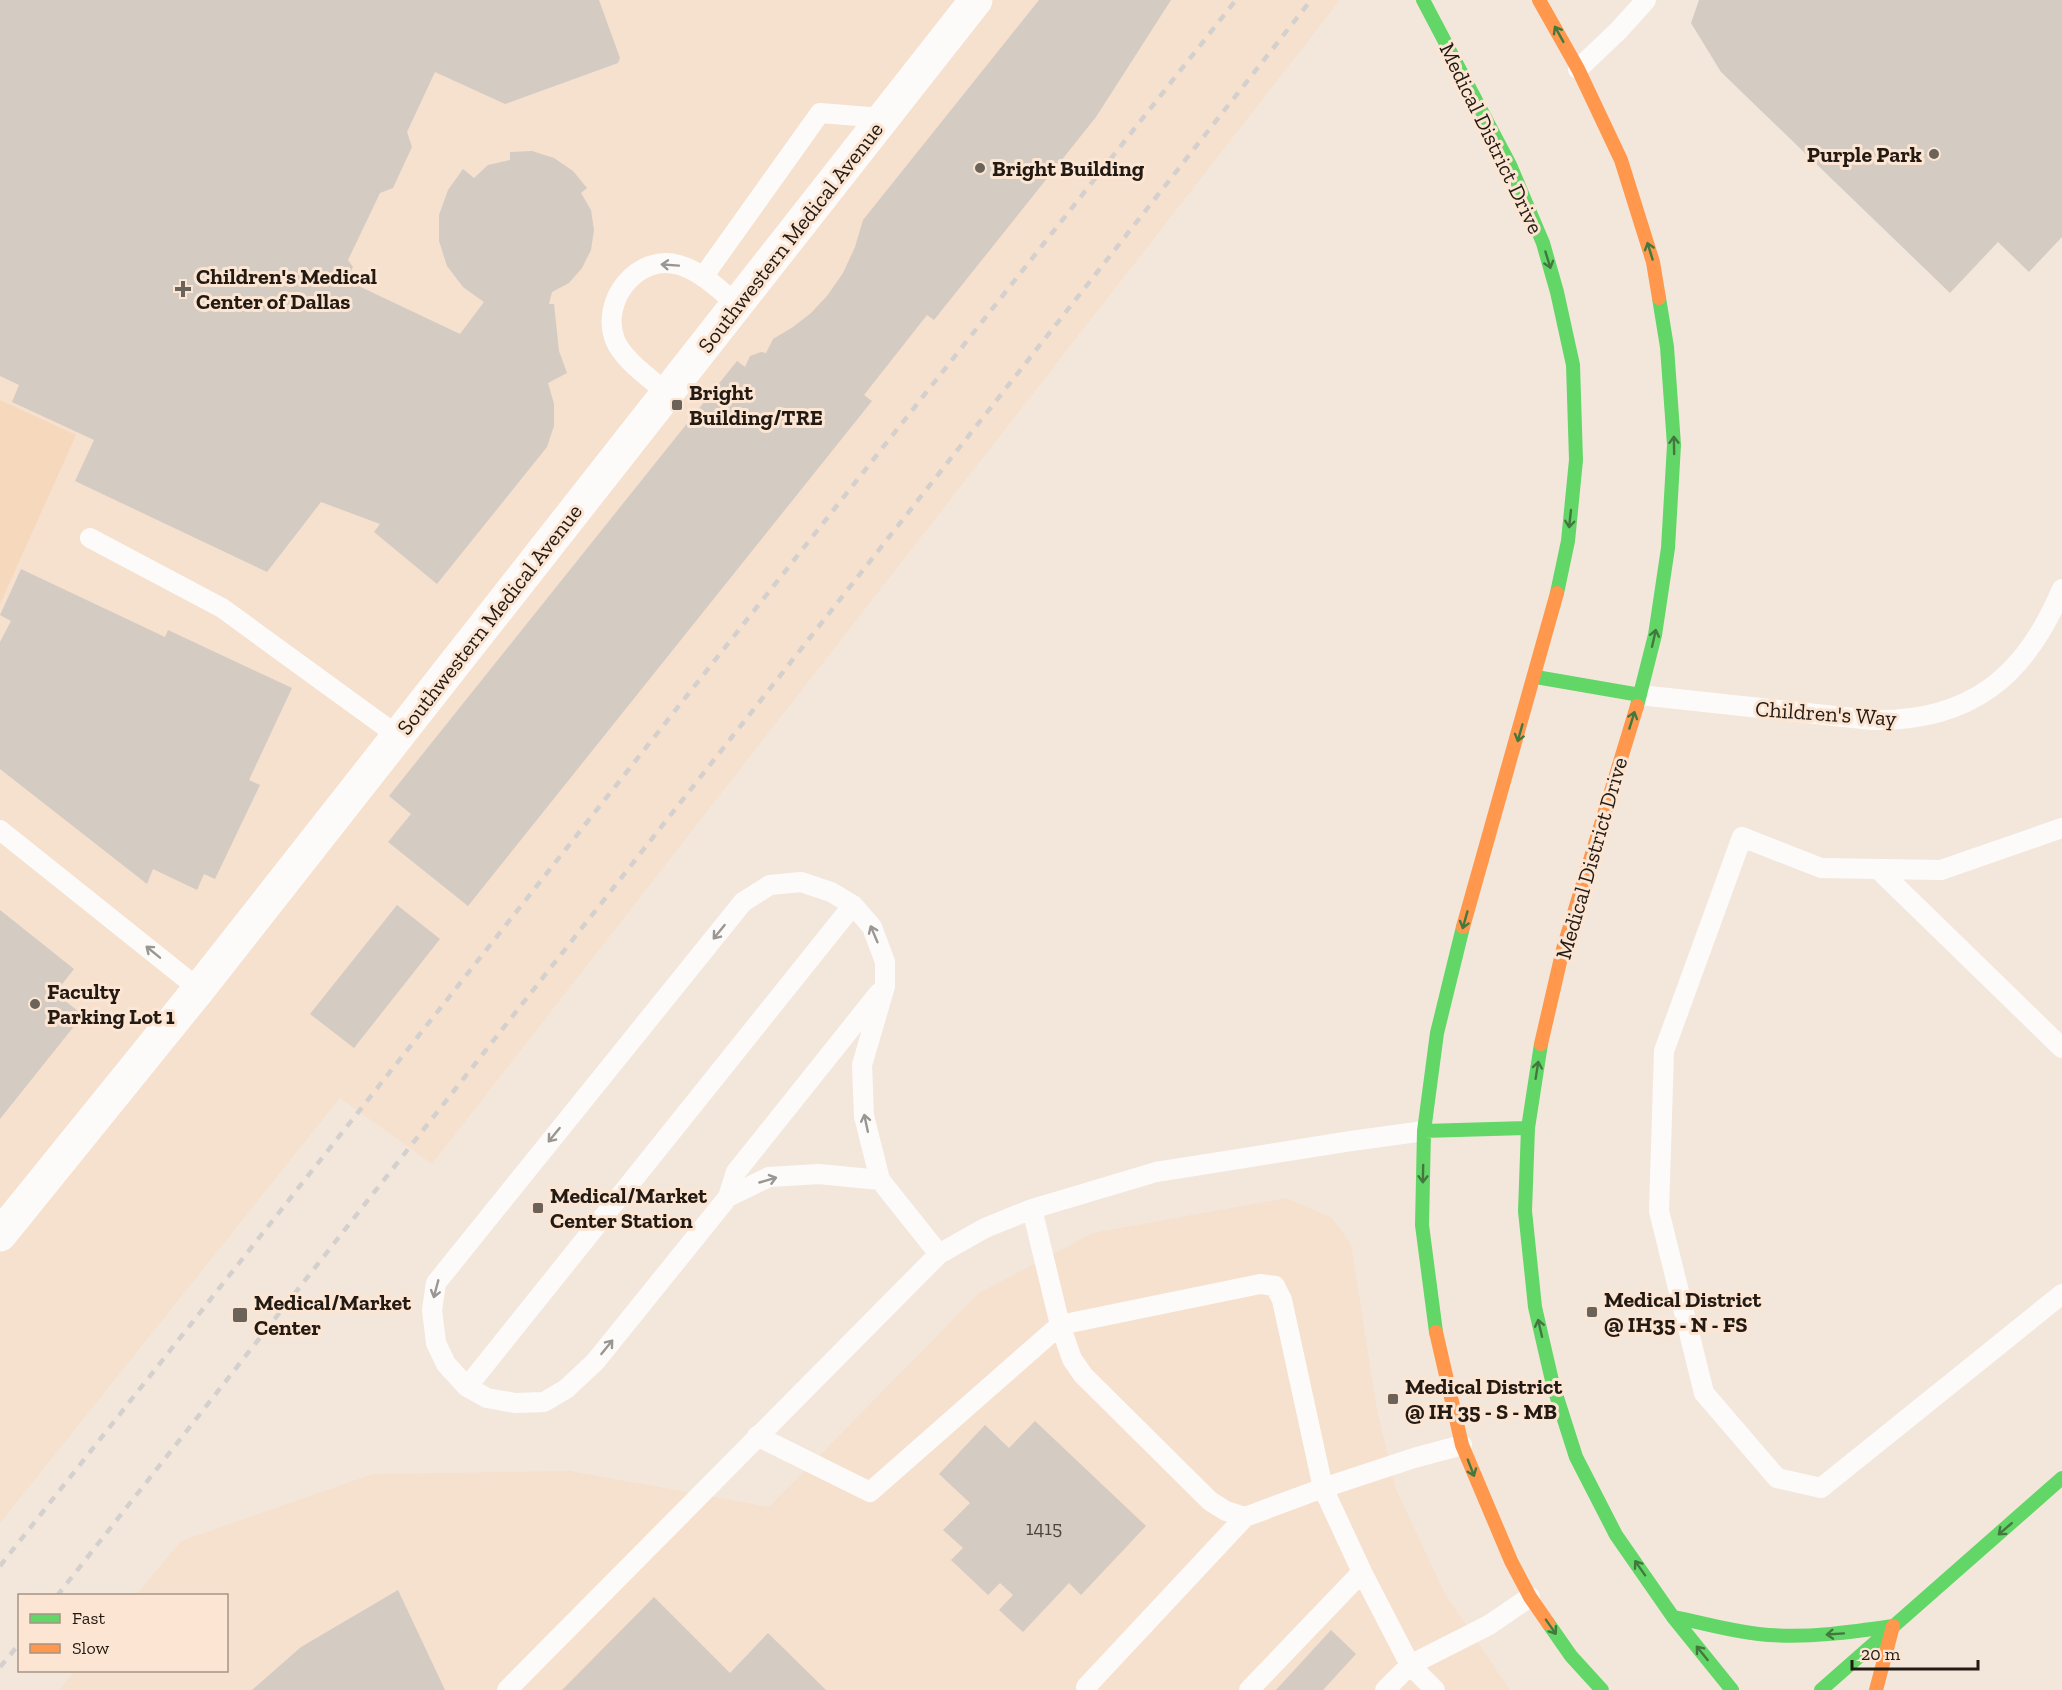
<svg xmlns="http://www.w3.org/2000/svg" width="2062" height="1690" viewBox="0 0 2062 1690" font-family="'Zilla Slab',serif">
	<style>
		.built { fill: #f6e0ce }
		.green { fill: #f6d8bd }
		.building { fill: #d4cbc3 }
		.lines { fill: none; stroke-linecap: round; stroke-linejoin: round }
		.lane { stroke: #fdfbfa; stroke-width: 20 }
		.street { stroke: #fdfbfa; stroke-width: 33 }
		.fast { stroke: #63d668; stroke-width: 14 }
		.slow { stroke: #ff974d; stroke-width: 14 }
		.rail { stroke: #d4d0ce; stroke-width: 4.5; stroke-dasharray: 8 8; stroke-linecap: butt }
		.oneway { stroke: #42783e }
		.oneway2 { stroke: #9a9692 }
		.poi-dot { fill: #6b6259; stroke: #fce6d3; stroke-width: 2 }
		.labels { text-anchor: middle; stroke-width: 6; stroke-linejoin: round; paint-order: stroke }
		.number-label { font-size: 20px; fill: #4e463f }
		.street-label { font-size: 22px; fill: #221a13; stroke: #fce6d3 }
		.poi-label { font-size: 22px; font-weight: bold; fill: #221a13; stroke: #fce6d3; text-anchor: start }
	</style>
	<rect width="100%" height="100%" fill="#f3e7dc"/>
	<path class="built" d="M0,0H1340L432,1164L340,1098L0,1523Z
		M1286,1198L1332,1218L1351,1244L1377,1410L1396,1489L1444,1592L1510,1690H59L75,1671L226,1670V1596L136,1595L181,1541L373,1474L570,1471L769,1507L979,1293L1093,1233Z"/>
	<path class="green" d="M0,400L76,435L0,604Z"/>
	<path class="building" d="M0,0H599L620,58L618,63L505,104L435,72L407,132L412,147L393,188L380,193L348,260L353,267L346,280L460,334L484,302L463,287L447,266L439,241V215L448,190L463,169L474,178L488,165L510,160V152L532,151L554,158L573,171L587,188L581,193L591,210L594,230L591,250L582,268L569,283L552,292L549,304H554L559,351L567,373L548,383L554,404V426L547,447L437,584L374,532L380,524L321,502L267,572L75,481L94,440L12,402L19,385L0,376Z
		M1039,0H1171L1096,117L934,320L927,315L864,395L872,401L468,906L388,842L411,814L389,796L737,361L745,367L750,356L761,352L766,353L773,339L793,327L811,313L827,296L843,273L855,247L863,220Z
		M1699,0H2062V237L2029,272L1998,242L1950,293L1721,72L1691,23Z
		M21,569L165,637L168,630L292,688L249,780L260,785L215,879L204,874L197,890L153,869L147,884L0,769V642L11,621L0,615Z
		M397,905L440,939L354,1048L310,1014Z
		M0,910L74,969L55,993L83,1015L0,1119Z
		M1035,1421L1146,1526L1081,1595L1069,1583L1023,1632L999,1610L1013,1595L1000,1583L988,1595L951,1560L963,1548L943,1530L970,1503L939,1474L985,1425L1009,1448Z
		M398,1590L445,1690H252L301,1647Z
		M654,1597L730,1673L768,1633L826,1690H562Z
		M1331,1630L1356,1654L1323,1690H1276Z"/>
	<g class="lines">
		<path class="lane" d="M1578,69L1619,30L1646,0
			M703,277L820,113L883,118
			M667,393C651,379 623,360 615,340C600,301 637,253 679,265C701,271 719,290 737,304
			M90,538L222,608L398,736
			M1640,695L1872,720C1970,722 2025,677 2062,589
			M2062,828L1941,870L1821,868L1742,837L1664,1051L1659,1211L1704,1393L1777,1478L1821,1488L2062,1294
			M0,830L199,989
			M1878,869L2062,1048
			M880,1180L819,1174L769,1177L728,1197L595,1362L566,1389L544,1402L515,1403L487,1398L467,1387L446,1364L436,1343L432,1310L436,1283L743,902L770,885L801,882L831,892L853,905L872,927L885,962V986L862,1065L864,1116L880,1180L939,1254
			M728,1197L736,1172L879,993
			M1032,1209L1060,1325L1072,1359L1083,1375L1210,1501L1226,1511L1245,1517
			M467,1387L853,905
			M757,1436L870,1492L1060,1325L1260,1284L1275,1286L1282,1300L1323,1488L1362,1572L1410,1665L1435,1690
			M507,1690L939,1254L985,1228L1032,1209L1156,1172L1351,1141L1424,1131
			M1088,1690L1086,1687L1245,1517L1323,1488L1414,1458L1462,1445
			M1249,1690L1362,1572
			M1385,1690L1410,1665L1489,1625L1530,1597"/>
		<path class="street" d="M0,1235L199,989L976,0"/>
		<path class="fast" d="M1423,0L1510,165L1543,243L1557,292L1573,365L1576,460L1568,541L1557,593
			M1536,677L1640,695
			M1637,706L1655,635L1668,548L1674,445L1667,347L1659,298
			M1541,1044L1528,1128L1525,1211L1535,1307L1553,1385L1576,1457L1616,1535L1673,1617L1732,1690
			M1424,1131L1528,1128
			M1436,1332L1422,1225L1424,1131L1437,1033L1463,927
			M1673,1617C1705,1623 1736,1633 1769,1635C1810,1638 1852,1632 1893,1626
			M1548,1623L1571,1656L1602,1690
			M1821,1690L2062,1478"/>
		<path class="slow" d="M1539,0L1578,69L1621,160L1653,262L1659,298
			M1463,927L1557,593
			M1541,1044L1563,949L1637,706
			M1436,1332L1462,1445L1511,1561L1530,1597L1548,1623
			M1876,1690L1893,1626"/>
		<path class="rail" d="M0,1566L1236,0
			M57,1596L1311,0
			M0,1667L20,1643"/>
	</g>
	<defs><path id="oneway-shaft" d="M-6 0H5M1.5-3L5.5 0L1.5 3" fill="none" stroke-width="1.6" stroke-linecap="round" stroke-linejoin="round" transform="scale(1.5)"/></defs>
	<g class="oneway">
		<use href="#oneway-shaft" transform="translate(1559 34) rotate(-119)"/>
		<use href="#oneway-shaft" transform="translate(1650 251) rotate(-107)"/>
		<use href="#oneway-shaft" transform="translate(1548 260) rotate(73)"/>
		<use href="#oneway-shaft" transform="translate(1674 445) rotate(-91)"/>
		<use href="#oneway-shaft" transform="translate(1570 519) rotate(96)"/>
		<use href="#oneway-shaft" transform="translate(1654 638) rotate(-77)"/>
		<use href="#oneway-shaft" transform="translate(1632 720) rotate(-73)"/>
		<use href="#oneway-shaft" transform="translate(1520 733) rotate(106)"/>
		<use href="#oneway-shaft" transform="translate(1465 920) rotate(106)"/>
		<use href="#oneway-shaft" transform="translate(1537 1070) rotate(-81)"/>
		<use href="#oneway-shaft" transform="translate(1423 1174) rotate(91)"/>
		<use href="#oneway-shaft" transform="translate(1540 1328) rotate(-103)"/>
		<use href="#oneway-shaft" transform="translate(1471 1468) rotate(69)"/>
		<use href="#oneway-shaft" transform="translate(2005 1529) rotate(139)"/>
		<use href="#oneway-shaft" transform="translate(1640 1568) rotate(-125)"/>
		<use href="#oneway-shaft" transform="translate(1551 1627) rotate(55)"/>
		<use href="#oneway-shaft" transform="translate(1835 1634) rotate(176)"/>
		<use href="#oneway-shaft" transform="translate(1702 1653) rotate(-129)"/>
	</g>
	<g class="oneway2">
		<use href="#oneway-shaft" transform="translate(670 265) rotate(-176)"/>
		<use href="#oneway-shaft" transform="translate(719 932) rotate(129)"/>
		<use href="#oneway-shaft" transform="translate(874 934) rotate(-113)"/>
		<use href="#oneway-shaft" transform="translate(153 952) rotate(-141)"/>
		<use href="#oneway-shaft" transform="translate(866 1123) rotate(-102)"/>
		<use href="#oneway-shaft" transform="translate(554 1135) rotate(129)"/>
		<use href="#oneway-shaft" transform="translate(768 1180) rotate(-16)"/>
		<use href="#oneway-shaft" transform="translate(436 1289) rotate(105)"/>
		<use href="#oneway-shaft" transform="translate(607 1347) rotate(-51)"/>
	</g>
	<g class="poi-dot">
		<circle cx="1934" cy="154" r="6"/>
		<circle cx="980" cy="168" r="6"/>
		<path d="M180 280h6v6h6v6h-6v6h-6v-6h-6v-6h6z"/>
		<rect x="671" y="399" width="12" height="12" rx="3"/>
		<circle cx="35" cy="1004" r="6"/>
		<rect x="532" y="1202" width="12" height="12" rx="3"/>
		<rect x="1586" y="1306" width="12" height="12" rx="3"/>
		<rect x="232" y="1307" width="16" height="16" rx="3"/>
		<rect x="1387" y="1393" width="12" height="12" rx="3"/>
	</g>
	<g class="labels">
		<g class="number-label">
			<text x="1044" y="1535">1415</text>
		</g>
		<g class="street-label">
			<text transform="translate(1492 138) rotate(64)" y="8">Medical District Drive</text>
			<text transform="translate(790 237) rotate(-52)" y="8">Southwestern Medical Avenue</text>
			<text transform="translate(489 619) rotate(-52)" y="8">Southwestern Medical Avenue</text>
			<text transform="translate(1826 713) rotate(4)" y="8">Children's Way</text>
			<text transform="translate(1591 858) rotate(-74)" y="8">Medical District Drive</text>
		</g>
		<g class="poi-label">
			<text x="1922" y="162" text-anchor="end">Purple Park</text>
			<text x="992" y="176">Bright Building</text>
			<text x="196" y="284">Children's Medical<tspan x="196" dy="25">Center of Dallas</tspan></text>
			<text x="689" y="400">Bright<tspan x="689" dy="25">Building/TRE</tspan></text>
			<text x="47" y="999">Faculty<tspan x="47" dy="25">Parking Lot 1</tspan></text>
			<text x="550" y="1203">Medical/Market<tspan x="550" dy="25">Center Station</tspan></text>
			<text x="1604" y="1307">Medical District<tspan x="1604" dy="25">@ IH35 - N - FS</tspan></text>
			<text x="254" y="1310">Medical/Market<tspan x="254" dy="25">Center</tspan></text>
			<text x="1405" y="1394">Medical District<tspan x="1405" dy="25">@ IH 35 - S - MB</tspan></text>
		</g>
	</g>
	<rect x="18" y="1594" width="210" height="78" fill="#fce6d3" stroke="#a59486" stroke-width="1.5"/>
	<rect x="30" y="1614" width="30" height="9" fill="#63d668" stroke="#a59486" stroke-width="1.5"/>
	<text x="72" y="1624" font-size="18" fill="#221a13">Fast</text>
	<rect x="30" y="1644" width="30" height="9" fill="#ff974d" stroke="#a59486" stroke-width="1.5"/>
	<text x="72" y="1654" font-size="18" fill="#221a13">Slow</text>
	<path d="M1852 1660v9h126v-9" fill="none" stroke="#221a13" stroke-width="3"/>
	<text x="1861" y="1660" font-size="18" fill="#221a13" stroke="#fce6d3" stroke-width="4.5" paint-order="stroke">20 m</text>
</svg>
